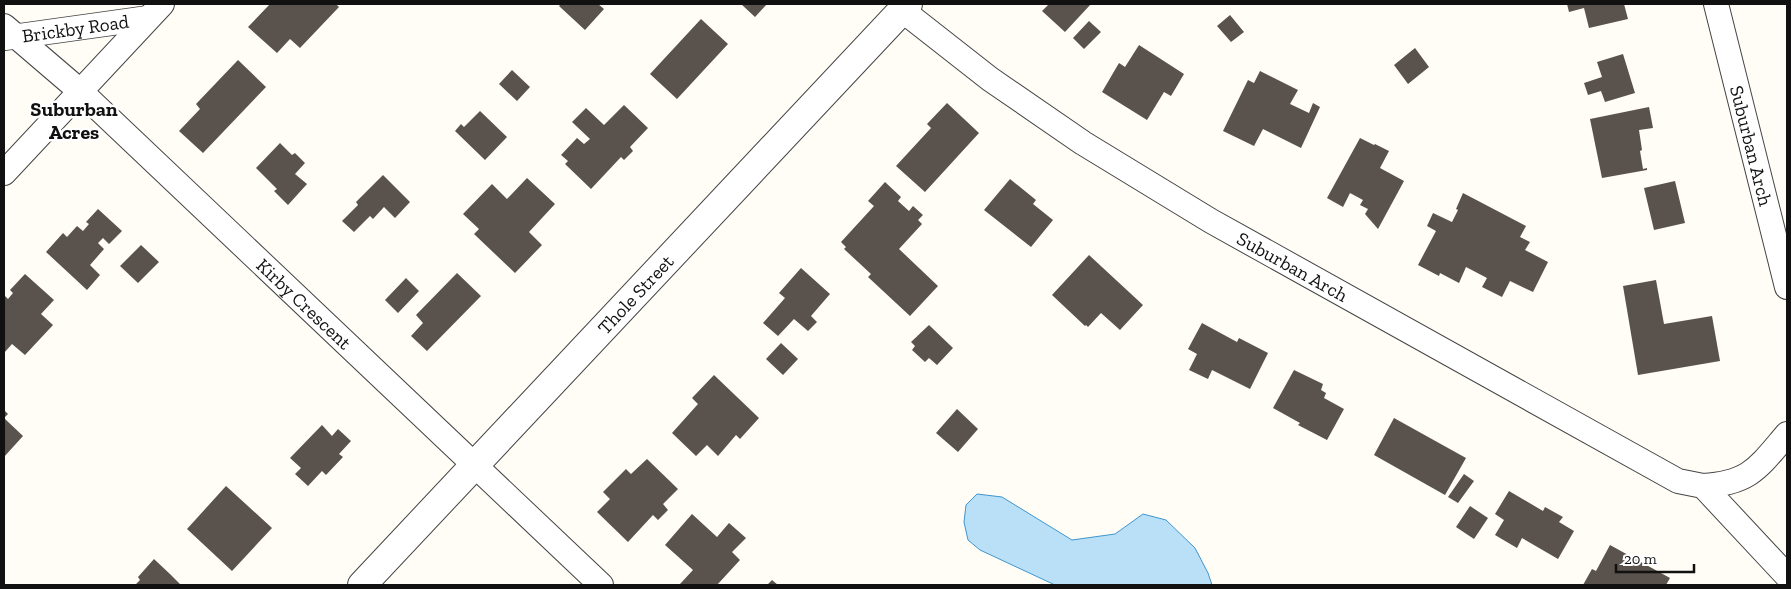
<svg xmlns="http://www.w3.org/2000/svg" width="1791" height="589" viewBox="0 0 1791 589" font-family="'Zilla Slab',serif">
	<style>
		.water { fill: #b9e0f7; stroke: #3f96cf }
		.building { fill: #5a524d }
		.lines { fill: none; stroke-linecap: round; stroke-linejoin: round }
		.minor-casing { stroke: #444; stroke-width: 26 }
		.tertiary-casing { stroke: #444; stroke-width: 30 }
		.minor { stroke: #fff; stroke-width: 24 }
		.tertiary { stroke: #fff; stroke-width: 28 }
		.labels { text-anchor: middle; stroke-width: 5; stroke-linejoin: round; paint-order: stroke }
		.street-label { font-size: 19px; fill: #111; stroke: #fff }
		.neighbourhood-label { font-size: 20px; font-weight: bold; fill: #111; stroke: #fff }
	</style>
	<rect width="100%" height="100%" fill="#fffdf5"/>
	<path class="water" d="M977,494L1002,497L1072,540L1115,534L1143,514L1166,520L1195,548L1208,573L1212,585H1055L980,550L968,540L964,522L966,505Z"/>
	<path class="building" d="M270,4H336L339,7L300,48L290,39L277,53L248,27Z
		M561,4H598L604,9L585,30L559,6Z
		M741,4H767L755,17Z
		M1049,4H1091L1065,32L1042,11Z
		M1567,4H1624L1628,19L1589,28L1584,8L1569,12Z
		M1230,15L1244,32L1231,42L1217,26Z
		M701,19L728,44L677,99L650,74Z
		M1089,21L1101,32L1084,49L1073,38Z
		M1139,45L1184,74L1171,96L1164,92L1147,120L1102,92L1119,63L1125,67Z
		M1415,48L1429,67L1408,84L1394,65Z
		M1623,54L1635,93L1605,102L1601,91L1588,95L1584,83L1602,77L1597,62Z
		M238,60L266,87L203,153L179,131L200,109L196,104Z
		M512,70L530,87L517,101L499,84Z
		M1260,71L1298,90L1290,104L1309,113L1313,103L1320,107L1301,148L1263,129L1254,146L1223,131L1248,80L1254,83Z
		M947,103L979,133L925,192L896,166L931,128L927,124Z
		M624,105L648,128L630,147L633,151L624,160L621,157L591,189L565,164L568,161L561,155L577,138L584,144L590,139L572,122L586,108L604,125Z
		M1649,107L1653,128L1639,130L1642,150L1640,151L1643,169L1647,168V170L1602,178L1590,119Z
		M480,111L507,137L485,160L455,131L461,124L464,127Z
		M1360,138L1374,145L1375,144L1389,151L1380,168L1404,181L1378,229L1365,214L1368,209L1360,205L1363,200L1350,193L1343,207L1327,198Z
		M280,143L292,155L295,153L305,163L295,174L307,184L288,205L274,191L277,189L256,168Z
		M383,175L410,202L395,218L384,207L373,219L370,216L354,232L342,221L358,205L356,202Z
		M527,178L555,204L529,232L542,245L515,273L474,234L479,229L463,214L492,184L507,199Z
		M1010,179L1036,200L1033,204L1053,220L1031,247L984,210Z
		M1675,181L1685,223L1654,230L1644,188Z
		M885,182L901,197L898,201L909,211L913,206L923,215L918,220L922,224L899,249L938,286L910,316L868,277L871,274L844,249L846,247L841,242L874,206L868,201Z
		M1463,193L1526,226L1520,237L1530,242L1525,250L1548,262L1533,292L1510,281L1502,297L1482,287L1487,278L1466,267L1459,283L1440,273L1439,276L1418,265L1436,231L1427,226L1433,213L1452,222L1458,210L1456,209Z
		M98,209L122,231L109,244L103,238L98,243L104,249L90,265L100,275L87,290L46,252L63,233L67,237L77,226L83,231L89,224L86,222Z
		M141,245L159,262L138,283L120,266Z
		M1089,255L1143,305L1120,330L1101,313L1088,327L1086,325L1085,326L1052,295Z
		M801,268L830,294L811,316L817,322L808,331L794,319L778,336L763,323L785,298L779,293Z
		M457,273L481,296L427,351L411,336L423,323L416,315Z
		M25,274L54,300L41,314L53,325L25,355L12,344L4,353V295L8,299L13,293L10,290Z
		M406,278L419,291L398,313L385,300Z
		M1656,280L1664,324L1712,316L1720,361L1638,375L1623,286Z
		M1202,323L1237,342L1239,338L1268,353L1250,389L1212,370L1208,379L1189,370L1197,354L1188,349Z
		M929,325L953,348L937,365L929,358L925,362L912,350L915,346L911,342Z
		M781,343L798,359L783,375L766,359Z
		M1294,370L1323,384L1321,390L1326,393L1324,398L1344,409L1327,440L1298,425L1300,423L1273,408Z
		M714,375L759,418L740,439L736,435L718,456L707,445L696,456L672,433L698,404L692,398Z
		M957,409L978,429L958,452L936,433Z
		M4,410L8,414L4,418L23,436L4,457Z
		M1394,418L1466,458L1445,495L1374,455Z
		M322,425L332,436L338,429L351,441L339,454L343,457L326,475L322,471L308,486L295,474L301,468L290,458Z
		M647,459L678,489L663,504L668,510L658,520L653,515L628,542L597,512L610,499L603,492L626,469L631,474Z
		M1464,474L1474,481L1458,503L1448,497Z
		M226,486L272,528L232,571L187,529Z
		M1509,491L1543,511L1545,507L1563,517L1559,522L1574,531L1558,559L1522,538L1517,548L1495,535L1504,520L1495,514Z
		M1470,506L1488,518L1474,539L1456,527Z
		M692,514L717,537L729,523L746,538L732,552L740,560L717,585H681L680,584L693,570L665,545Z
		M1610,545L1670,578L1666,585H1615L1612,584L1611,585H1583L1592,569L1596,571Z
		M154,559L171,575L181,585H135L140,580L138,577Z
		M772,580L778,585H767Z"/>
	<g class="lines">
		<g class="minor-casing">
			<g id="minor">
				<path id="s1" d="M1716,4L1787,287"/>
				<path id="s2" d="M902,10L990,79L1083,143L1211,221L1678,481L1703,486L1787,576"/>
				<path id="s3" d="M4,26L80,91L601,585"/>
				<path id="s4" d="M5,38L148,18"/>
				<path d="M4,173L162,4"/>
				<path d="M1703,486C1750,483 1758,468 1787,434"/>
			</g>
		</g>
		<g class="tertiary-casing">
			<g id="tertiary">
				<path id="s5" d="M362,585L908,4"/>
			</g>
		</g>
		<use href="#minor" class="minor"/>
		<use href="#tertiary" class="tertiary"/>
	</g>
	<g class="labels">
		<g class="street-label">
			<text dy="7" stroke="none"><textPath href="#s4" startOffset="71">Brickby Road</textPath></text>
			<text dy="7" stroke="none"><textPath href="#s1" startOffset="146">Suburban Arch</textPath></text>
			<text dy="7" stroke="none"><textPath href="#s2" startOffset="468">Suburban Arch</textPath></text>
			<text dy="7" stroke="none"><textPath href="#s5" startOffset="399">Thole Street</textPath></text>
			<text dy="7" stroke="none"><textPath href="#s3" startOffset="409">Kirby Crescent</textPath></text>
		</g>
		<g class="neighbourhood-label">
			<text x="74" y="116">Suburban<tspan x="74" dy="23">Acres</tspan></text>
		</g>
	</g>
	<rect width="1791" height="589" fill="none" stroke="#111111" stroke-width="10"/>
	<path d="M1616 564v8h78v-8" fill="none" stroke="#111111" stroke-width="2.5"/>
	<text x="1624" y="564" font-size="15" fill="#111111" stroke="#ffffff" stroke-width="4" paint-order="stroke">20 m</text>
</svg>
